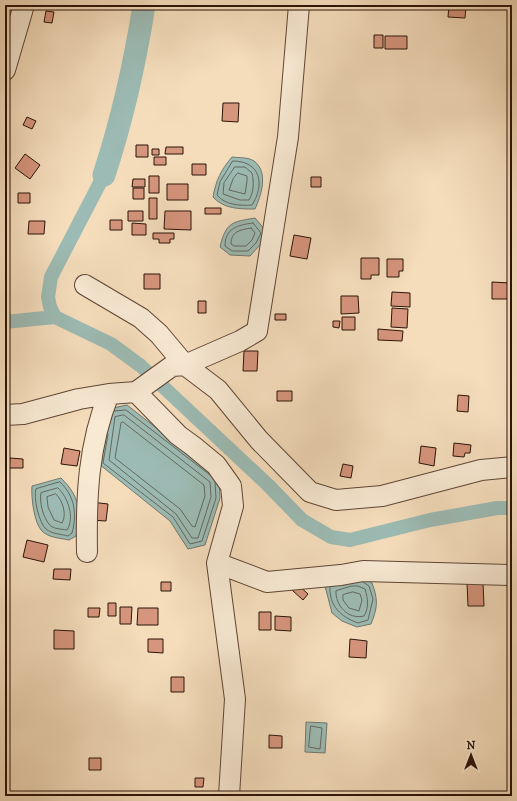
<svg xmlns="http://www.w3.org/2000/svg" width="517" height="801" viewBox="0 0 517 801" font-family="'IM FELL DW Pica',serif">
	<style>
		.water { fill: #9cbbb4; stroke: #6f786f }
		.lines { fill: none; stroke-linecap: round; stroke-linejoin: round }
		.shore { stroke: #64685e; stroke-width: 1 }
		.canal { stroke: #9cbbb4; stroke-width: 14 }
		.river { stroke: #9cbbb4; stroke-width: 23 }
		.building { fill: #d6957d; stroke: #2b1408 }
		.minor-casing { stroke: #5e4635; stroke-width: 22 }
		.minor { stroke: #f8e9d3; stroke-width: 20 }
	</style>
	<rect width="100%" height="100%" fill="#f5ddbc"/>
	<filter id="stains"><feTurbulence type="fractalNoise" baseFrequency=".005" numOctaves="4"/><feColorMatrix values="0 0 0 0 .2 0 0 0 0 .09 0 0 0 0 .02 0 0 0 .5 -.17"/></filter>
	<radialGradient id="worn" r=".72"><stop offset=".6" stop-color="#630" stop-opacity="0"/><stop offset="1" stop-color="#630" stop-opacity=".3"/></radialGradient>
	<path class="water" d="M232,157C239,158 248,157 254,161C269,172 261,196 255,209C239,209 224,209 213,197C216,180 221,170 232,157Z
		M255,218L266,231L260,245L250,256L230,255L220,247C226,222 232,222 255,218Z
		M127,405L219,477L220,498L205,545L188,549L170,521L99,464L108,409Z
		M61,478C80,497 81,510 76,536L69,540C60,538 49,538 42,531C34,523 31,497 32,486Z
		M365,579L372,583C378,599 378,607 371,624L357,627L342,621L332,613L325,586Z
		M306,722L327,723L325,753L305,752Z"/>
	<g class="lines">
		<path class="shore" d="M233,161C261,161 265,185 252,205C240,206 225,205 217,195L220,182Z
			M235,167H245L252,173C254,182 254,192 249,200H240L223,194L224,183Z
			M238,173L247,176V181L245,194L229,190L233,179Z
			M253,223L261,233L256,243L248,251H232L225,246C225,228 238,225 253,223Z
			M251,228L255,233L252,240L246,246H234L231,244C231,231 240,230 251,228Z
			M114,411L126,410L210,475
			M124,415L210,482L211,497L198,538H192L176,514L109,460L115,417Z
			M123,422L204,485L205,496L195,527L192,526L180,509L115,458L121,423Z
			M108,434L103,463L173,517L190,544L202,541L216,498L215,483
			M60,482C75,496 77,514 72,533L68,536C61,534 52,534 46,529C39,523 33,497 36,489Z
			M58,488C68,497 75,518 67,530C61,529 52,529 49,524C43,517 39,501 41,493Z
			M56,494C63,501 67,515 62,523L54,520L48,507L47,497Z
			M352,586H358L365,589C368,599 369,608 364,616C348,620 335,605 336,591Z
			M330,587C329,606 341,617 358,623L368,620L373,599L369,586L363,582
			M353,592L360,594L362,600L359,611L349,608L343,600V595Z
			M311,726L322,728L320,749L309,747Z"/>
		<path class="canal" d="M104,175L51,277L48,297L50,307L55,317L111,344L141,366L268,485L302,520L331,537L350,540L430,520L497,508H512
			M5,322L55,317"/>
		<path class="river" d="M104,175C122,120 135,63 144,5"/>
	</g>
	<path class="building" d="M449,5L466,6L465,18L448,17Z
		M46,11L54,12L52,23L44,22Z
		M374,35H383V48H374Z
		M385,36H407V49H385Z
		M223,103H239L238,122L222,121Z
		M27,117L36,121L32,129L23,125Z
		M136,145H148V157H136Z
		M166,147H183V154H165Z
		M152,149H159V155H152Z
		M25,154L40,165L30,179L15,168Z
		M154,157H166V165H154Z
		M192,164H206V175H192Z
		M149,176H159V193H149Z
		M311,177H321V187H311Z
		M133,179H145V187H132Z
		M167,184H188V200H167Z
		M133,188H144V199H133Z
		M18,193H30V203H18Z
		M149,198H157V219H149Z
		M205,208H221V214H205Z
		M128,211H143V221H128Z
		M165,211H191V230L164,229Z
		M110,220H122V230H110Z
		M29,221H45L44,234H28Z
		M132,223L146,224V235H132Z
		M153,233H174V239H170V243H159V239H153Z
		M294,235L311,238L307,259L290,256Z
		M361,258H379V275H371V279H361Z
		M387,259H403V271H399V277H387Z
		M144,274H160V289H144Z
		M492,282L510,283V299H492Z
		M392,292L410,293V307L391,306Z
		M341,296H358L359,313L341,314Z
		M198,301H206V313H198Z
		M392,308L408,309L407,328L391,327Z
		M275,314H286V320H275Z
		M342,317H355V330H342Z
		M333,321H340L339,328L333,327Z
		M378,329L403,331L402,341L378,340Z
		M244,351H258L257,371H243Z
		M277,391H292V401H277Z
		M458,395L469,396L468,412L457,411Z
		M454,443L471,445L470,453H465L464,457L453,456Z
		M421,446L436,448L434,466L419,463Z
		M64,448L80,451L77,466L61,464Z
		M10,458L23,459V468H9Z
		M343,464L353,466L351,478L340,476Z
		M91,502L108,504L106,521L89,520Z
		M27,540L48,545L44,562L23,557Z
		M54,569H71L70,580L53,579Z
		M161,582H171V591H161Z
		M483,582L484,606H468L467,583Z
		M297,584L308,594L303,600L292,590Z
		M108,603H116V616H108Z
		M120,607H132L131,624H120Z
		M88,608H100L99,617H88Z
		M138,608H158V625H137Z
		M259,612H271V630H259Z
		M275,616L291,617V631L275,630Z
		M54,630L74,631V649H54Z
		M148,639H163V653L148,652Z
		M350,639L367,641L366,658L349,657Z
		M171,677H184V692H171Z
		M269,735L282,736V748H269Z
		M89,758H101V770H89Z
		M195,778H204L203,787H195Z"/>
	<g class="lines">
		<g class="minor-casing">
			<path id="minor" d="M5,70L24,5
				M85,285L141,318L159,334L185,365L218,390L259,440L310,492L336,500L382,496L481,470L512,467
				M136,392L178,435L193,446L216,465L231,486L233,506L217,563L267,582L341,575L363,571L512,575
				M5,415L23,414L79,399L109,394L136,392L172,366L185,365L240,341L257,331L288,137L299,5
				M87,552C86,498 88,445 109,394
				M217,563L235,699L229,796"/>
		</g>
		<use href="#minor" class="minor"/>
	</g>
	<rect width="517" height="801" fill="none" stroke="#f5ddbc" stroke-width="20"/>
	<rect x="6" y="6" width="505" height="789" fill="none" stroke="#2b1408" stroke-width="2"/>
	<rect x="10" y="10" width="497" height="781" fill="none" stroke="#2b1408"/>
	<g transform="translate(471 755)" stroke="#f8e9d3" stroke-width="3" paint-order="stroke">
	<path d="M0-3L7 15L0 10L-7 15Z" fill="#2b1408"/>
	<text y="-6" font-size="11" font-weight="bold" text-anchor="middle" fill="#2b1408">N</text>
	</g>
	<rect width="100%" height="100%" filter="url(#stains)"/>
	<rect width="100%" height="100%" fill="url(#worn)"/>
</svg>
